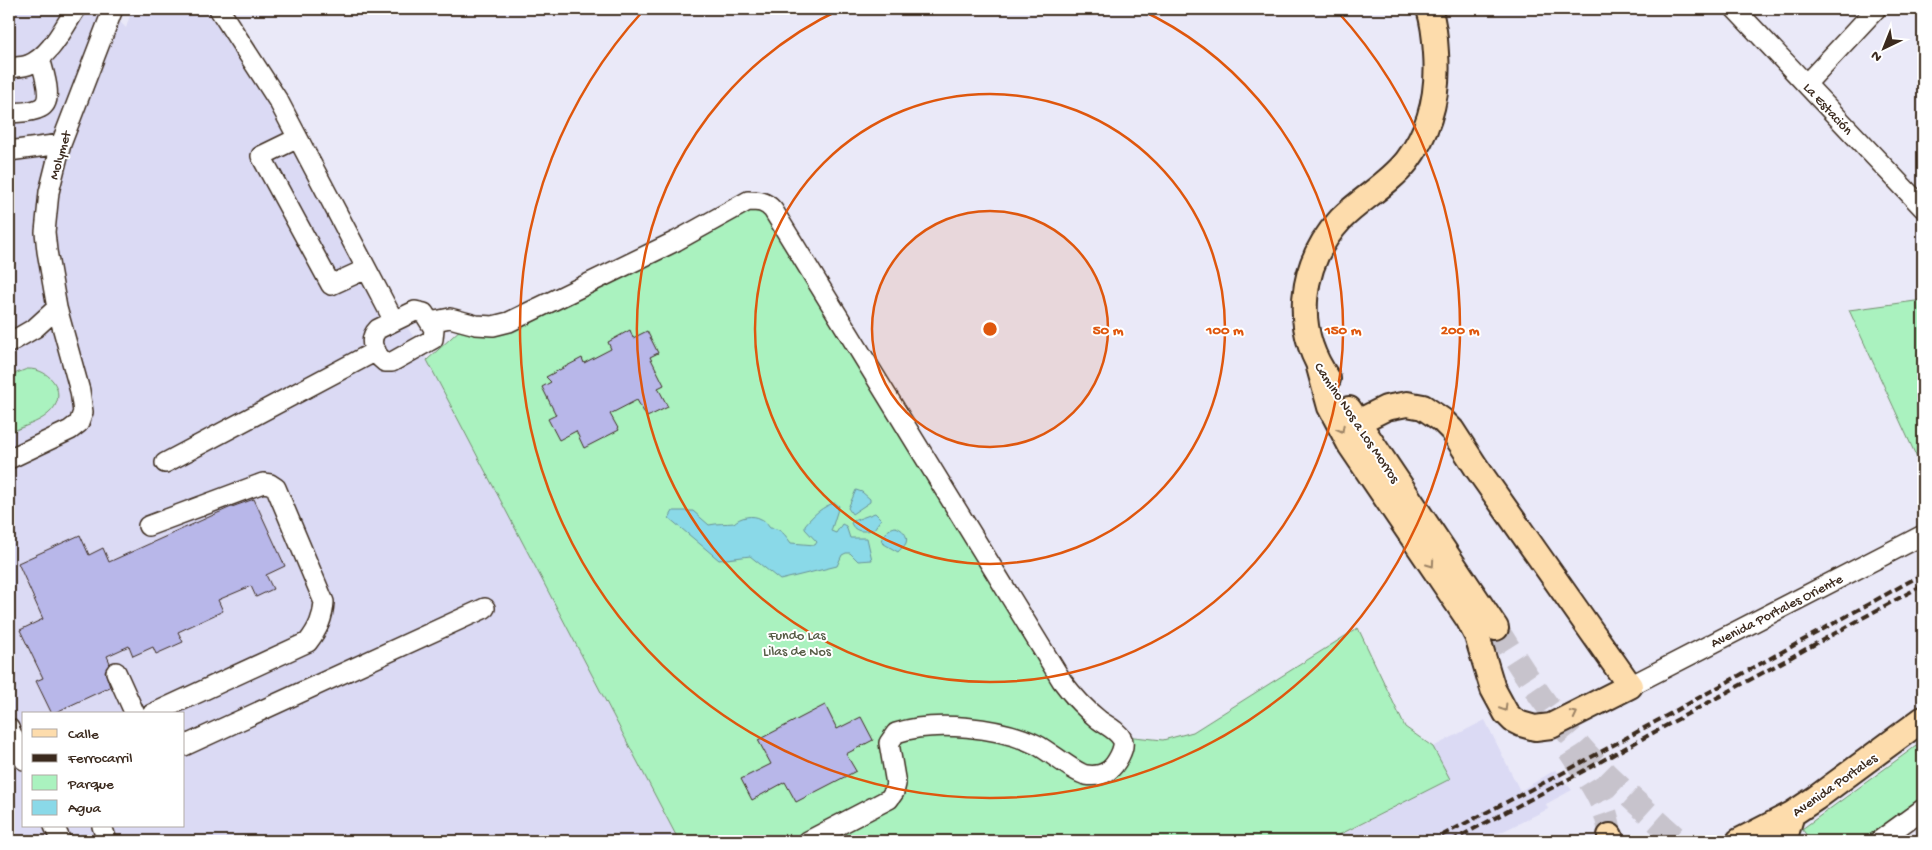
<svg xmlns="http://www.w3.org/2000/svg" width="1932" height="850" viewBox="0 0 1932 850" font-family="'Gochi Hand',sans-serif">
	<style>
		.built { fill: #dbdaf4; fill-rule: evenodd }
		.green { fill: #aaf2bf; stroke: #728e6e }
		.water { fill: #8ad9e8; stroke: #6a9397 }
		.building { fill: #b8b7e9; stroke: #3b2a1e }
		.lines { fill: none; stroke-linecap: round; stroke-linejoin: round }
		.major-tunnel { stroke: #c7c3cc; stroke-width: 24; stroke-dasharray: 24 12; stroke-linecap: butt }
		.minor-casing { stroke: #3b2a1e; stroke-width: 22 }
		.major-casing { stroke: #3b2a1e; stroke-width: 28 }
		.minor { stroke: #fff; stroke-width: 19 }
		.major { stroke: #fddcac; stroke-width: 24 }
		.rail { stroke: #3b2a1e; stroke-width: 4; stroke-dasharray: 8 4; stroke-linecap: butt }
		.oneway { stroke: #9c8365 }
		.ring { fill: none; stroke: #df570d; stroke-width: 2.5 }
		.labels { text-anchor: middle; stroke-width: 4; stroke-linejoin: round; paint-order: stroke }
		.street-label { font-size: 14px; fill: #3b2a1e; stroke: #fff }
		.park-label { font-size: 14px; fill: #575c46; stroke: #fff }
		.centre { fill: #df570d; stroke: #fff; stroke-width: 2.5 }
		.ring-label { font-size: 15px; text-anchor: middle; font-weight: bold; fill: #df570d; stroke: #fff; stroke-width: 4; stroke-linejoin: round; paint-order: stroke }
	</style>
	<rect width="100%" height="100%" fill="#eae9f8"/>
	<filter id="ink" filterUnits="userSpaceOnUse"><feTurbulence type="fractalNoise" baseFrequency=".02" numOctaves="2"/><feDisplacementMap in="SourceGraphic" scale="10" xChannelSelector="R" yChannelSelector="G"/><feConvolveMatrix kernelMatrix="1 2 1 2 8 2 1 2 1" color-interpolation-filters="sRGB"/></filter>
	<g filter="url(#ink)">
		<path class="built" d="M9,9H108L126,28L132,9H208L225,31L427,359L679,841H9ZM24,714H184V826H24Z
			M1485,720L1520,791L1555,770L1572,790L1546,804L1548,809L1483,841H1330L1449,779L1433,747Z"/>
		<path class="green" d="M757,209L771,218L1067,705L1098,729L1134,737L1163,740L1193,732L1358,628L1405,727L1433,747L1450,779L1327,841H679L427,360L463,327L490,334L742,212Z
			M1923,300V471L1849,310Z
			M27,369C52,368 70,396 48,414C38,423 21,427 9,433V376Z
			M1923,741V796L1860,841H1811L1802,829Z"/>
		<path class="water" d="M856,490L862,492L870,499V502L852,514L848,508Z
			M835,503L839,506L831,531L836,533L842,524L846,526L850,538H867L872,560L858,561L850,553H846L842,555L837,566L780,580L750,556L719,560L669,518L673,511H693L709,525C718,523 725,524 734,523C740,517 753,514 761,519C765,520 768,526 770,528C781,528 785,535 791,543L815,545L817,542L805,529V525C812,516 824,505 835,503Z
			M875,513L881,519L874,529C865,532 855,533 851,523L853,521Z
			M895,527C901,528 909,535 906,543C905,546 900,549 898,552L884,544L882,541C884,534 889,528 895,527Z"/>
		<path class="building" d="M630,330L633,338L647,331L658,353L650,357L664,385L658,388L668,407L647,417L637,400L610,414L619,430L584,448L576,431L559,440L548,419L556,415L542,387L551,382L546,377L582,358L584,363L611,349L608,342Z
			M254,499L285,566L266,575L273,589L256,597L251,586L218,600L223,611L178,632L183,642L156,654L153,647L133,656L129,646L107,656L110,663L105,671L110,687L52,714L36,681L43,678L20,630L43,619L18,563L80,535L89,555L103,548L109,562L229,508Z
			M825,705L837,729L861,717L873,740L846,754L856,771L796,802L785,782L752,800L741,779L771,764L758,740Z"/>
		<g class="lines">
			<path class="major-tunnel" d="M1496,628C1519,665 1542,701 1570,735C1602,774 1642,807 1679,841
				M1570,751C1587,778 1608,803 1610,836"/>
			<g class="minor-casing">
				<path id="minor" d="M219,9L279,102L394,321
					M1735,9L1923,208
					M9,68C15,67 22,67 28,65C51,56 63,28 76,9
					M1806,84L1876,9
					M9,113C18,112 31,113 40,108C55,101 43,71 40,58
					M298,138L261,156L331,285L366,269
					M9,151L61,144
					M415,311L424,313L434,329L433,339L392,362H385C374,354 367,340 378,329Z
					M430,322L450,318L476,325L493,326L509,322L676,241L748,201C759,201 765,201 773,210L1062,681C1073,696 1084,708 1099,720C1107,726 1117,730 1122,739C1127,747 1115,766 1108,771C1102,775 1093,776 1086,775C1075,773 1049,751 1037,745C1000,727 935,720 896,733L889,743L896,784L894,792L889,799L808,841
					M9,343L35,328L57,308
					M9,459L70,430L79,423L83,412L80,391L57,308L47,251L45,232L49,192L61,144L113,9
					M165,463L376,351
					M148,526L263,483L270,484L276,488L324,602C323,618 318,629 308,642L152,714
					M116,672L135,714
					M1630,686L1923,535
					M9,728L24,760
					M184,746L485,608
					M54,826L61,841
					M102,826L107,841
					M1879,841L1923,809"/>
			</g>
			<g class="major-casing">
				<path id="major" d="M1319,367L1330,407L1350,445L1468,619L1477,636L1493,689L1506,713L1513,720L1521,724L1535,728L1551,726L1630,686L1476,467L1452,430L1442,420L1423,407L1407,404L1386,408L1358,422
					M1328,379C1292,329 1299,264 1341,219C1362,198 1389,184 1407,161C1431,129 1439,93 1436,53C1435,37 1434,24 1429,9
					M1349,409L1496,628
					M1610,841V836
					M1739,841L1792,814L1816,798L1923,719
					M1784,841L1792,814"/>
			</g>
			<use href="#minor" class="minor"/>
			<use href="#major" class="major"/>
			<path class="rail" d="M1431,841L1559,775L1923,574
				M1451,841L1565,781L1923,585"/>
		</g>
		<defs><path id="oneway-chevron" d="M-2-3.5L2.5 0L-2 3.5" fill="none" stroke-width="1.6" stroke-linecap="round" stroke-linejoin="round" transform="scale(1.25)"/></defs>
		<g class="oneway">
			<use href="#oneway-chevron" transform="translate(1341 429) rotate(62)"/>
			<use href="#oneway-chevron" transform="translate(1431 564) rotate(55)"/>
			<use href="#oneway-chevron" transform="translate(1504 708) rotate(58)"/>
			<use href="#oneway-chevron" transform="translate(1574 714) rotate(-27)"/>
		</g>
	</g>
	<circle cx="990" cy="329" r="118" fill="#df570d" fill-opacity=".12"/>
	<g class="ring">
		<circle cx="990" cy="329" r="118"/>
		<circle cx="990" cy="329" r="235"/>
		<path d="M1139 9A353 353 0 1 1 841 9"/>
		<path d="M1337 11A470 470 0 1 1 643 11"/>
	</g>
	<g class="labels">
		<g class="street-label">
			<text transform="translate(1829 108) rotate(47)" y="5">La Estación</text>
			<text transform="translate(59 155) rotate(-74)" y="5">Molymet</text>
			<text transform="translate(1358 422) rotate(56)" y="5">Camino Nos a Los Morros</text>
			<text transform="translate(1776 610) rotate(-27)" y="5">Avenida Portales Oriente</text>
			<text transform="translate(1834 784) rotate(-35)" y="5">Avenida Portales</text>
		</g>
		<g class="park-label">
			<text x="797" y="639">Fundo Las<tspan x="797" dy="16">Lilas de Nos</tspan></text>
		</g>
	</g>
	<circle cx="990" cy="329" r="8" class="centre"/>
	<g class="ring-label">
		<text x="1108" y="334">50 m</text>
		<text x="1225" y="334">100 m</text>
		<text x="1343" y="334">150 m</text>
		<text x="1460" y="334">200 m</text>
	</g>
	<rect width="1932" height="850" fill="none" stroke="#fff" stroke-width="30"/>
	<rect x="15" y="15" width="1902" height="820" fill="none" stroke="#3b2a1e" stroke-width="2" filter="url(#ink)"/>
	<rect x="22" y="712" width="162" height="115" fill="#ffffff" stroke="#b1aaa5"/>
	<rect x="32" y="729" width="25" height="8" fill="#fddcac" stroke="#b1aaa5"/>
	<text x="68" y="738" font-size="15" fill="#3b2a1e">Calle</text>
	<rect x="32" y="754" width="25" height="8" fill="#3b2a1e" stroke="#b1aaa5"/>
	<text x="68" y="762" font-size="15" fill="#3b2a1e">Ferrocarril</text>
	<rect x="32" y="775" width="25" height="15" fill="#aaf2bf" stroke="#b1aaa5"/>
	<text x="68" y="788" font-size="15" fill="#3b2a1e">Parque</text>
	<rect x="32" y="800" width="25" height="15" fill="#8ad9e8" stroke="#b1aaa5"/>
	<text x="68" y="812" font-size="15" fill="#3b2a1e">Agua</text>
	<g transform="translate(1884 48) rotate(223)" stroke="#ffffff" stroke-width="4" paint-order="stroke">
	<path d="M0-4L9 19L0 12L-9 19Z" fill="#3b2a1e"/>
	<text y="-8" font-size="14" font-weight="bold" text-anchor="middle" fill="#3b2a1e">N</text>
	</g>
</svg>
